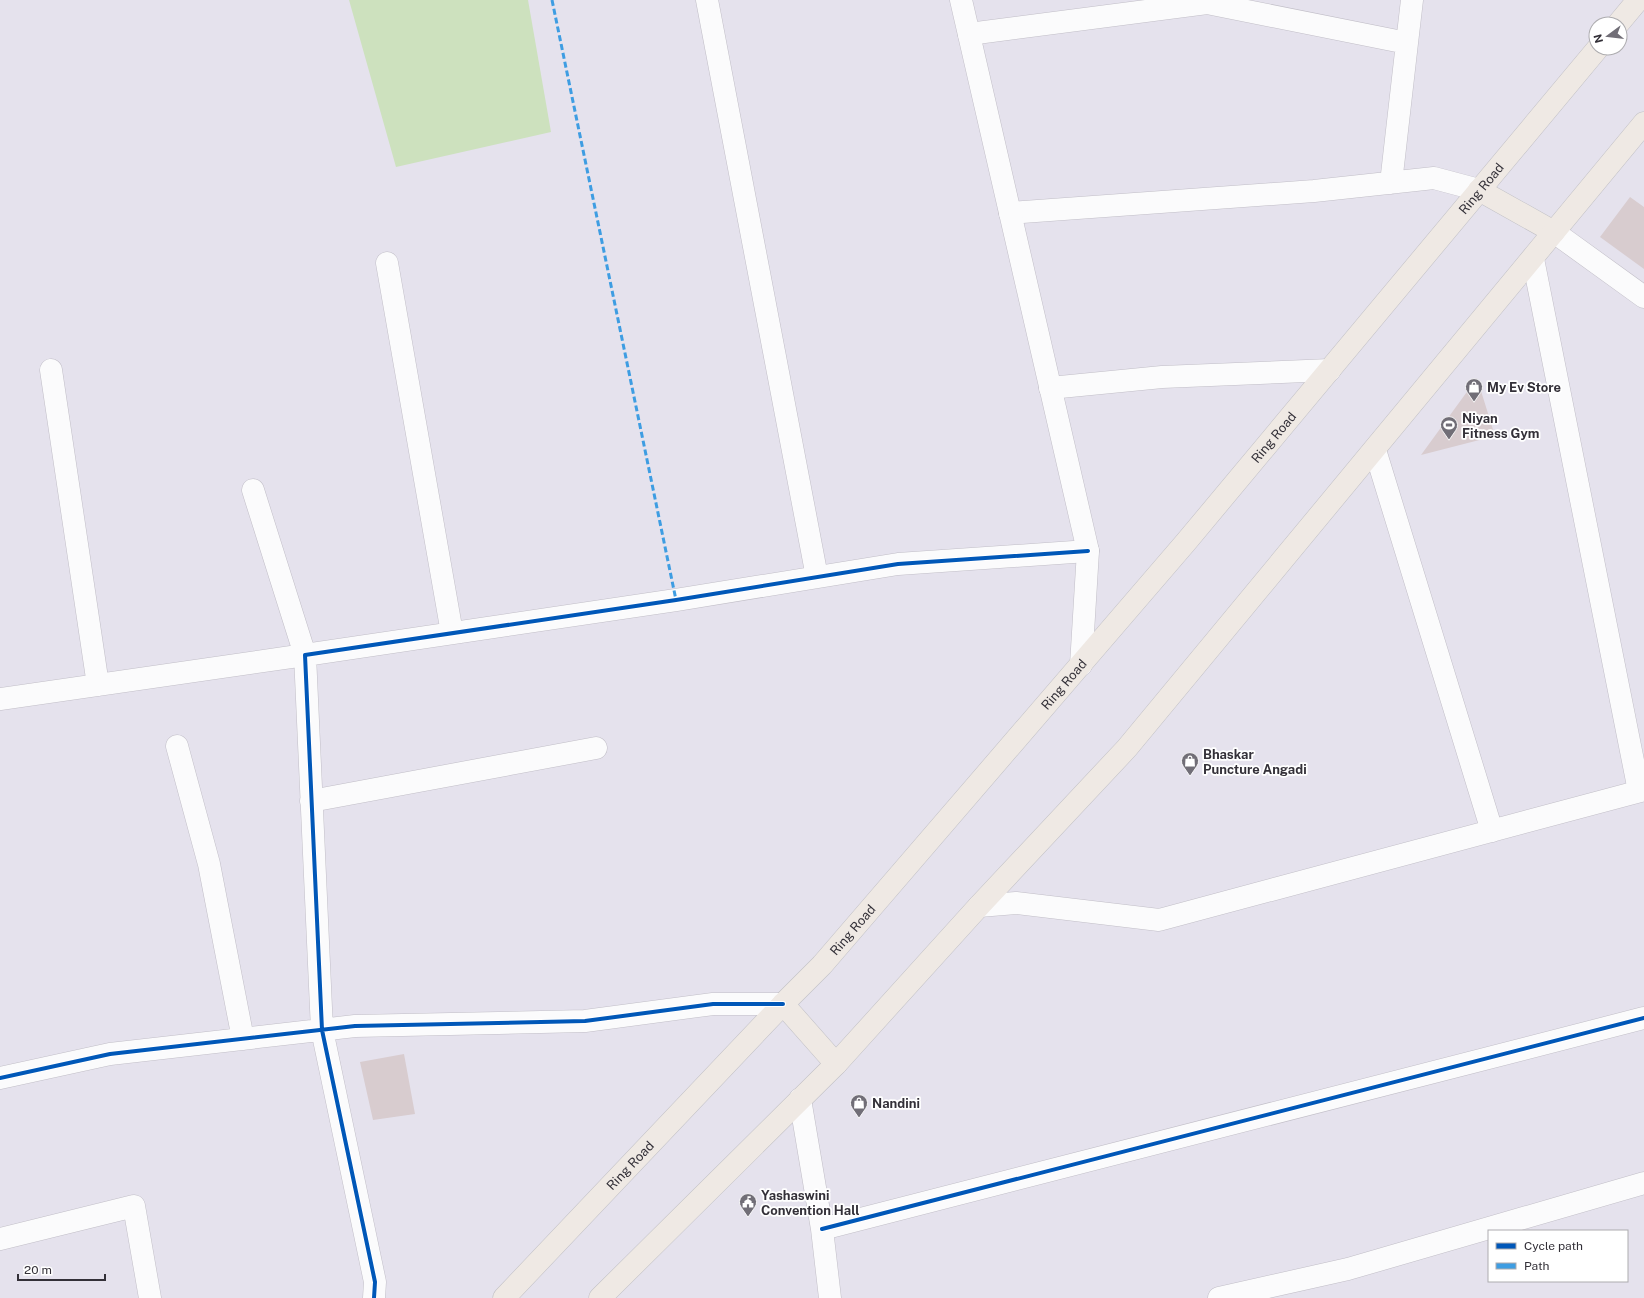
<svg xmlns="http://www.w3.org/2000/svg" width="1644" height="1298" viewBox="0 0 1644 1298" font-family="'Public Sans',sans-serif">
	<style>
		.green { fill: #cde1be }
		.building { fill: #d8cccf }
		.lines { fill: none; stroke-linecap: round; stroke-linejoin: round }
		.minor-casing { stroke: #c1bec7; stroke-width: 23 }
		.tertiary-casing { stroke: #c1bec7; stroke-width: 23 }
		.primary-casing { stroke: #c1c0c5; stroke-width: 23 }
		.minor { stroke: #fbfbfc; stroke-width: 22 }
		.tertiary { stroke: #fbfbfc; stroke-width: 22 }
		.primary { stroke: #efe9e4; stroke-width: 22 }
		.quiet { stroke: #3e9de2; stroke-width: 3; stroke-dasharray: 6 3; stroke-linecap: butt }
		.cycleway-casing { stroke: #fff; stroke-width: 6 }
		.cycleway { stroke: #0057b8; stroke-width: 4 }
		.labels { text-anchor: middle; stroke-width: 3.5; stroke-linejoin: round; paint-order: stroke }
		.street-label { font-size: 13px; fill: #333038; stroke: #fff }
		.poi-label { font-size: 13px; font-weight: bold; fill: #333038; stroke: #fff; text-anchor: start }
	</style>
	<rect width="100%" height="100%" fill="#e5e2ed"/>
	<path class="green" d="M349,0H528L551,132L396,167Z"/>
	<path class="building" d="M1630,197L1644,207V269L1600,237Z
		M1477,378L1495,436L1421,455Z
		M404,1054L415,1114L373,1120L360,1062Z"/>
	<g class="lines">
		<g class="minor-casing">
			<path id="minor" d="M707,0L817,577
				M969,34L1207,3L1407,43L1391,183
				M1407,43L1412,0
				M1010,213L1314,191L1434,178L1479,190
				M1554,232L1644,297
				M1533,259L1639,791
				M387,263L452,633
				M51,370L98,685
				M1050,388L1162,377L1330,370
				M1375,450L1492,831
				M0,699L305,655L253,490
				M177,746L209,864L243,1039
				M311,801L596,748
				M979,906L1016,903L1159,920L1644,790
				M0,1078L110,1054L355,1026L585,1021L713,1004H783
				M800,1099L822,1229L830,1298
				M822,1229L1644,1018
				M0,1239L134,1206L150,1298
				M374,1298L375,1282L322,1030L305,655L676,600L898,564L1088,551
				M1219,1298L1348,1269L1644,1183"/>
		</g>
		<g class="tertiary-casing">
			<path id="tertiary" d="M961,0L1088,551L1081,665"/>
		</g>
		<g class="primary-casing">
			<g id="primary">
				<path d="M1618,24L1638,0"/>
				<path d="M1479,190L1554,232"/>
				<path d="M783,1004L836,1064"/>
				<path id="s1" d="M504,1298L783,1004L822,965L1186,542L1598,48"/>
				<path d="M600,1298L836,1064L979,906L1127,748L1644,123"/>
			</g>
		</g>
		<use href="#minor" class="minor"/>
		<use href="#tertiary" class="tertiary"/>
		<use href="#primary" class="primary"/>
		<path class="quiet" d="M552,0L676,600"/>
		<g class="cycleway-casing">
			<path id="cycleway" d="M0,1078L110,1054L355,1026L585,1021L713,1004H783
				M822,1229L1644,1018
				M374,1298L375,1282L322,1030L305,655L676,600L898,564L1088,551"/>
		</g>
		<use href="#cycleway" class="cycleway"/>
	</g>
	<defs>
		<g id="shop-pin" transform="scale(0.9)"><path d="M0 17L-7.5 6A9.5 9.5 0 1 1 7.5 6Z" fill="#716e77" stroke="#fff"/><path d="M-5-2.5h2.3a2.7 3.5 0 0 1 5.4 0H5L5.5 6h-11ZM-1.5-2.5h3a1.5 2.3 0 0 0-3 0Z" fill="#fff"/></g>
		<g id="stadium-pin" transform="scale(0.9)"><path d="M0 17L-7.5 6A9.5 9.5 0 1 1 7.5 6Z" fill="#716e77" stroke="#fff"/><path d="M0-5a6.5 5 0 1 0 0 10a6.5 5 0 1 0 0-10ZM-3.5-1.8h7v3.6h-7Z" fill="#fff"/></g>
		<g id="civic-pin" transform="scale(0.9)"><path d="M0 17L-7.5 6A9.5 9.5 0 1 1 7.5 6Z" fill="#716e77" stroke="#fff"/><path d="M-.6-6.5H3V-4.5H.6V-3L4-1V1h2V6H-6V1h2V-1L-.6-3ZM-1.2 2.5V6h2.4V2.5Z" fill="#fff"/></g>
	</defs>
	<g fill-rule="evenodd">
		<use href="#shop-pin" x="1474" y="387"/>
		<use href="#stadium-pin" x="1449" y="425"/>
		<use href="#shop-pin" x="1190" y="761"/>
		<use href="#shop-pin" x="859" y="1103"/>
		<use href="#civic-pin" x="748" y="1202"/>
	</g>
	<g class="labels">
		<g class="street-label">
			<text dy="5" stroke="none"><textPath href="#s1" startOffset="1479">Ring Road</textPath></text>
			<text dy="5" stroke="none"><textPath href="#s1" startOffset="1155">Ring Road</textPath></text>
			<text dy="5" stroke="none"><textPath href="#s1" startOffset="831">Ring Road</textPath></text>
			<text dy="5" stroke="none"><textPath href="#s1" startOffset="507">Ring Road</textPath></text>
			<text dy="5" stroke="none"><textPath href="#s1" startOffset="183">Ring Road</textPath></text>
		</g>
		<g class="poi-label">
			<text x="1487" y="392">My Ev Store</text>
			<text x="1462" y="423">Niyan<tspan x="1462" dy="15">Fitness Gym</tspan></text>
			<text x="1203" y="759">Bhaskar<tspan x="1203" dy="15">Puncture Angadi</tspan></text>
			<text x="872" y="1108">Nandini</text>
			<text x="761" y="1200">Yashaswini<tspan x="761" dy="15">Convention Hall</tspan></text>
		</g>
	</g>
	<rect x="1488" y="1230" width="140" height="52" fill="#ffffff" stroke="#adacaf"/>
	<rect x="1496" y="1243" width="20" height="6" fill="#0057b8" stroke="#adacaf"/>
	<text x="1524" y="1250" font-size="12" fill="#333038">Cycle path</text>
	<rect x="1496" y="1263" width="20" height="6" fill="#3e9de2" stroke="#adacaf"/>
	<text x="1524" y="1270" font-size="12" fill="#333038">Path</text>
	<g transform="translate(1608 36) rotate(255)"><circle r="19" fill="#ffffff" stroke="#adacaf"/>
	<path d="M0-3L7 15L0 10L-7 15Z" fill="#716e77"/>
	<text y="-6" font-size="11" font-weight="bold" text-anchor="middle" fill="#333038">N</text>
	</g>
	<path d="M18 1274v6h87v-6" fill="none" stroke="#333038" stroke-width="2"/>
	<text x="24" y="1274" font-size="12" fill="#333038" stroke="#ffffff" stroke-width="3" paint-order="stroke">20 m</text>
</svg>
